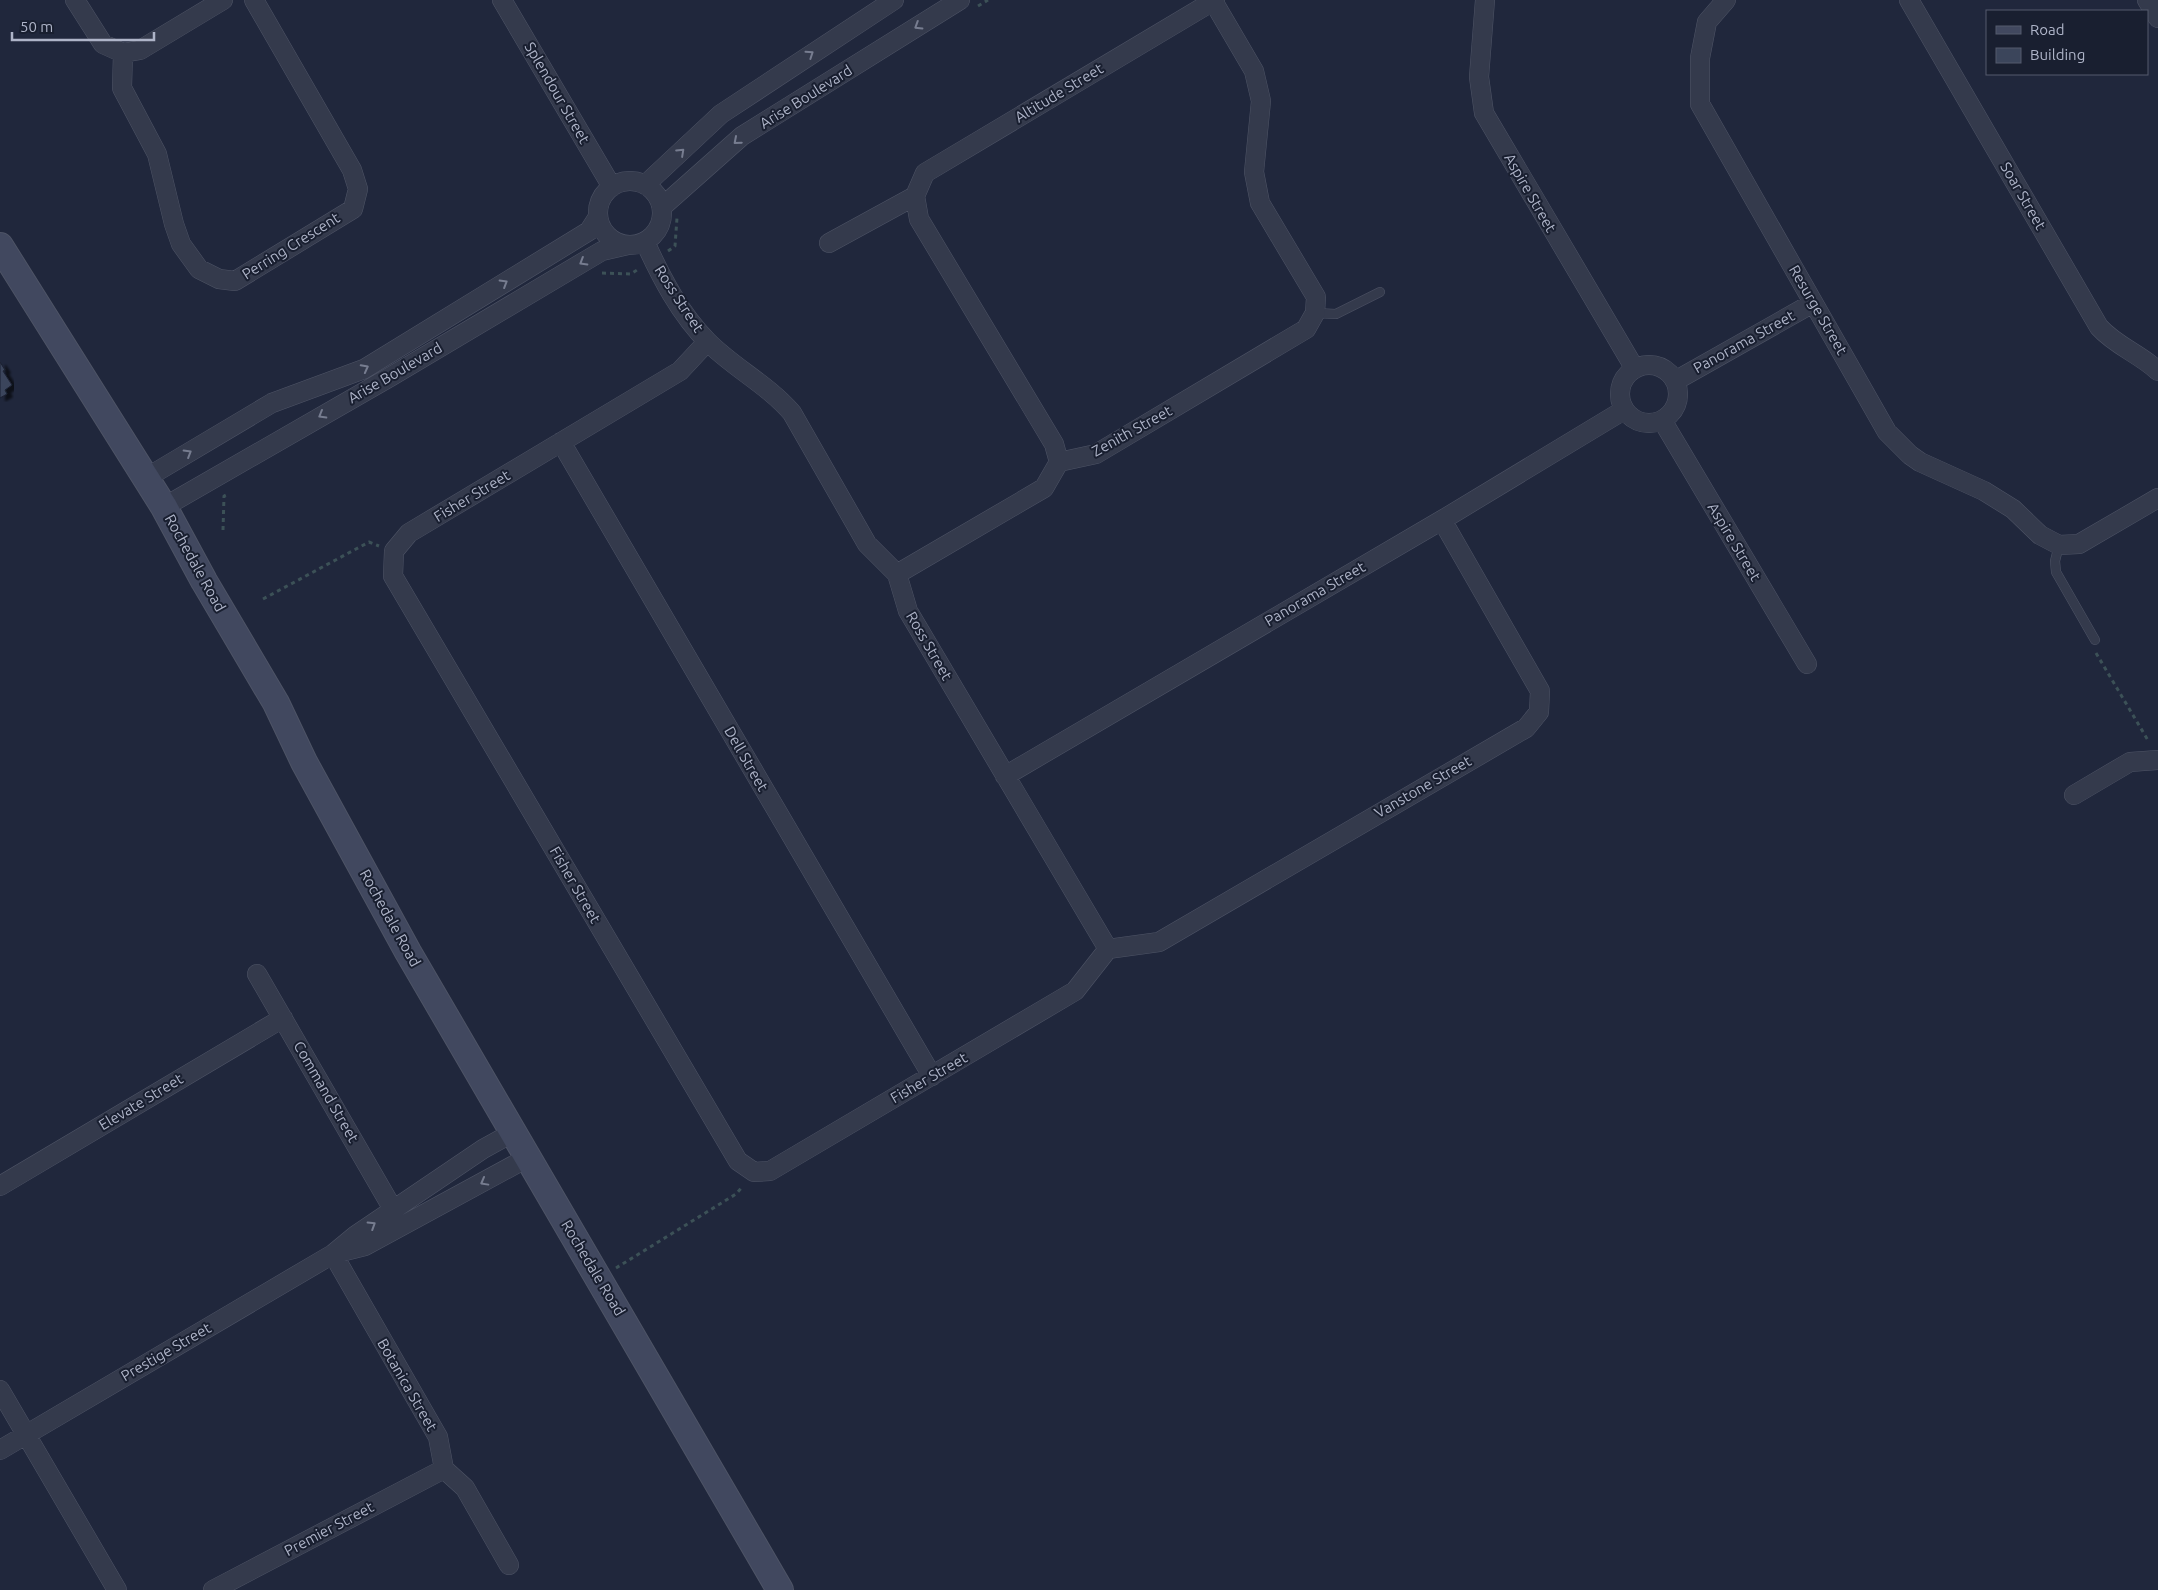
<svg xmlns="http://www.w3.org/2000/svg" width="2158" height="1590" viewBox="0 0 2158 1590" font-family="Ubuntu,sans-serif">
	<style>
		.building { fill: #3b455b; stroke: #1b2132; filter: url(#shadow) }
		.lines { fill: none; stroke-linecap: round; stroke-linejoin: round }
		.service-casing { stroke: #4e5466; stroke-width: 10 }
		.minor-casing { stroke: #4e5466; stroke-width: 20 }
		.secondary-casing { stroke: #4e5466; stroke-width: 28 }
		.path { stroke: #3c5157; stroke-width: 3; stroke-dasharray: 4 4; stroke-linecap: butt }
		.service { stroke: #343a4c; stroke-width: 9 }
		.minor { stroke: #343a4c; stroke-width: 19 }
		.secondary { stroke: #41485f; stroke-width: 26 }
		.oneway { stroke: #777d90 }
		.labels { text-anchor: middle; stroke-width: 4; stroke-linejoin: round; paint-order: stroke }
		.street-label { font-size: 15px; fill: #aeb4c8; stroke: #191f30 }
	</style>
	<defs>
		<filter id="shadow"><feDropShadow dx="5.5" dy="3" stdDeviation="1" flood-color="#0009"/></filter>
	</defs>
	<rect width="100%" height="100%" fill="#20273c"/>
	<path class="building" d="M0,362L5,370L3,371L12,385L5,390L7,394L0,398Z"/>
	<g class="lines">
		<g class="service-casing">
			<path id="service" d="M1315,313L1336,314L1380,292
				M2059,545L2055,561L2056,572L2095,640"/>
		</g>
		<g class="minor-casing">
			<path id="minor" d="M75,0L103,44L123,53L140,50L223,0
				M502,0L612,187
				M1485,0L1479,77L1484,113L1635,369
				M1726,0L1707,22L1700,58V104L1887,432L1910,455L1920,462L1984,491L2013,509L2040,535L2059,545L2079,544L2158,498
				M1909,0L2099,327C2116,346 2140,354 2158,371
				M2147,0L2158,18
				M123,53L122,88L157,154L174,224L181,244L199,269L219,279L235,281L353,209L358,189L352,170L254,0
				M598 213a32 32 0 1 1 64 0a32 32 0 1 1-64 0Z
				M645,185L721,114L894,0
				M662,207L742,136L960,0
				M645,242C661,277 680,314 708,342C734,368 768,385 792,413L867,544L897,574L908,611L1108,949
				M829,243L915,196
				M707,342L680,371L409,533L394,551L393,576L738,1161L754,1172L770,1171L1075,991L1108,949
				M1620 394a29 29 0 1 1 58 0a29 29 0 1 1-58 0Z
				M1675,381L1813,303
				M1662,420L1807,664
				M561,442L932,1076
				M1059,462L1054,444L919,219L915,196L925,173L1215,0
				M146,478L272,403L364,369L589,231L598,217
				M164,507L390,377L602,251L628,245
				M897,574L1044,488L1059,462L1096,454L1306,329L1315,313L1316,297L1260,203L1254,172L1261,101L1254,71L1213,1
				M1005,776L1442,520L1624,410
				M2074,795L2130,762L2158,760
				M1108,949L1159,942L1526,728L1539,712L1540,691L1442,520
				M257,974L394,1211
				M0,1186L283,1018
				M337,1253L365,1246L527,1158
				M333,1254L438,1437L444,1469L465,1488L509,1565
				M0,1390L117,1590
				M0,1450L333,1254L356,1235L483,1149L512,1133
				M213,1590L444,1469"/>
		</g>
		<g class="secondary-casing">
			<path id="secondary" d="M0,246L164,507L204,581L276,703L304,762L408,952L780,1590"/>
		</g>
		<path class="path" d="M978,6L988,0
			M668,251L675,246L677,218
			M602,273L631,274L637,270
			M223,530L224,496L226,495
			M263,599L369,542L379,546
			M2096,653L2149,742
			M616,1268L736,1194L743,1186"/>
		<use href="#service" class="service"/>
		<use href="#minor" class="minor"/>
		<use href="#secondary" class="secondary"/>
	</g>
	<defs><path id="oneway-chevron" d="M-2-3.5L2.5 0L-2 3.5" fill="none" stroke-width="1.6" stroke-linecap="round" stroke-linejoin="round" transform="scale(1.25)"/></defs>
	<g class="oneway">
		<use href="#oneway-chevron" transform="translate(918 26) rotate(148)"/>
		<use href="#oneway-chevron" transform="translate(810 54) rotate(-34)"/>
		<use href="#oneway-chevron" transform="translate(737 141) rotate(139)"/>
		<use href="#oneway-chevron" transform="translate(681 152) rotate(-43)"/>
		<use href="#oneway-chevron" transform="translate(583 262) rotate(149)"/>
		<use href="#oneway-chevron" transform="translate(504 283) rotate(-31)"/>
		<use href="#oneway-chevron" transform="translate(365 368) rotate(-28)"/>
		<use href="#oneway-chevron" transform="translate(322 415) rotate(150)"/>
		<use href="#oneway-chevron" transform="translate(188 453) rotate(-31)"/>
		<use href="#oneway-chevron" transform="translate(484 1182) rotate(151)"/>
		<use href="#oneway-chevron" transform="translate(372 1225) rotate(-32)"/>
	</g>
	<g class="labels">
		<g class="street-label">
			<text transform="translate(557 93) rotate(60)" y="5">Splendour Street</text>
			<text transform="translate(1059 93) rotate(-31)" y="5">Altitude Street</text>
			<text transform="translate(806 97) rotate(-32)" y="5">Arise Boulevard</text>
			<text transform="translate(1530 193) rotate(60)" y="5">Aspire Street</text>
			<text transform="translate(2023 196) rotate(60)" y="5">Soar Street</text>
			<text transform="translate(291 246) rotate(-32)" y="5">Perring Crescent</text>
			<text transform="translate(679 299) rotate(57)" y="5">Ross Street</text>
			<text transform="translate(1818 310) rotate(60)" y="5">Resurge Street</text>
			<text transform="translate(1744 342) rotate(-29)" y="5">Panorama Street</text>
			<text transform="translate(395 373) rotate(-30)" y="5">Arise Boulevard</text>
			<text transform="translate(1132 431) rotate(-29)" y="5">Zenith Street</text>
			<text transform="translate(472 496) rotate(-31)" y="5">Fisher Street</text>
			<text transform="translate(1734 542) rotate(59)" y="5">Aspire Street</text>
			<text transform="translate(195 563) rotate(61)" y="5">Rochedale Road</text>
			<text transform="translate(1315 594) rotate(-30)" y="5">Panorama Street</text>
			<text transform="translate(929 646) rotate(60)" y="5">Ross Street</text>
			<text transform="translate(746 759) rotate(60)" y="5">Dell Street</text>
			<text transform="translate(1423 787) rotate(-30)" y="5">Vanstone Street</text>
			<text transform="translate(575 885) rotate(60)" y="5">Fisher Street</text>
			<text transform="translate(390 918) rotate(61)" y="5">Rochedale Road</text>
			<text transform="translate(929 1078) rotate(-30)" y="5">Fisher Street</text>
			<text transform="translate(326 1092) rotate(60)" y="5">Command Street</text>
			<text transform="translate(141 1102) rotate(-31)" y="5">Elevate Street</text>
			<text transform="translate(593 1268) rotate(59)" y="5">Rochedale Road</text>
			<text transform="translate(166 1352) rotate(-30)" y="5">Prestige Street</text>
			<text transform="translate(407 1385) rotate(60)" y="5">Botanica Street</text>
			<text transform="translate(329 1529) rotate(-28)" y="5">Premier Street</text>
		</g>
	</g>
	<rect x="1986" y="10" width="162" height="65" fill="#191f30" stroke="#555b6d"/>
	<rect x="1996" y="26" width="25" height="8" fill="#41485f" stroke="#555b6d"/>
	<text x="2030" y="35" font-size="15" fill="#aeb4c8">Road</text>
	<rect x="1996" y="48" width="25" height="15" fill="#3b455b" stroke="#555b6d"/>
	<text x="2030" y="60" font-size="15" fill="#aeb4c8">Building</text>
	<path d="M12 32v8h142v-8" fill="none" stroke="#aeb4c8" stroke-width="2.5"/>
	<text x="20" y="32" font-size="15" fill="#aeb4c8" stroke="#191f30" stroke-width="4" paint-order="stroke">50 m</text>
</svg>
